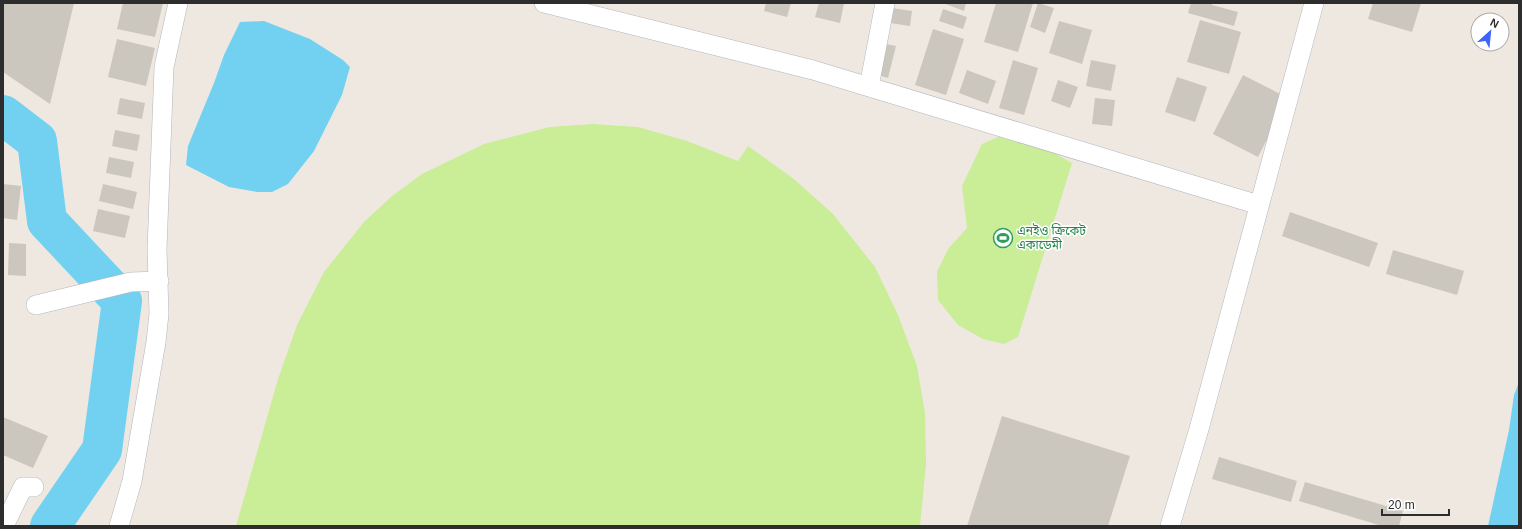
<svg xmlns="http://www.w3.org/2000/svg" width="1522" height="529" viewBox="0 0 1522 529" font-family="Helvetica,'Noto Sans Bengali',sans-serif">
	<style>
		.pitch { fill: #caed98 }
		.water { fill: #72d1f1 }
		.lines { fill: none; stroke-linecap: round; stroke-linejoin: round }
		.river { stroke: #72d1f1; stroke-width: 40 }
		.building { fill: #cbc6be }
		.street-casing { stroke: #b3b6c1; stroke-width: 20 }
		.street { stroke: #fff; stroke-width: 19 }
		.labels { text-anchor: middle; stroke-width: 3; stroke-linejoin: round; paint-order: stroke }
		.leisure-label { font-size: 12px; fill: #27864d; stroke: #fff; text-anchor: start }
	</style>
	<rect width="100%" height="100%" fill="#efe8e0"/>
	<path class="pitch" d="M593,124L638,127L687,141L738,161L748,146L794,179L833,214L875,267L898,315L917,366L925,413L926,464L920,526H236L278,379L297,325L324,272L364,222L392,196L422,174L484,144L550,127Z
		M1005,134L1054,153L1072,163L1018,337L1004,344L983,339L958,325L938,300L937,272L948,249L967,228L962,186L982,144Z"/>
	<path class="water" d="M264,21L310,39L343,60L350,67L342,95L314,151L288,184L272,192H257L229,187L186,165L188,146L214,83L224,55L240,22Z
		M1519,382V526H1488L1509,430L1514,395Z"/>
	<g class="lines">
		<path class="river" d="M3,115L37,141L47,221L122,301L102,450L50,526"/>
	</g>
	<path class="building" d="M3,3H74L50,104L3,72Z
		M123,3H163L155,37L117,29Z
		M766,3H791L787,17L764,11Z
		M819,3H844L840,23L815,17Z
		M943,3H966L964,11Z
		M996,3H1033L1018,52L984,42Z
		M1038,3L1054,8L1045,33L1030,27Z
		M1191,3H1212V5L1238,12L1234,26L1188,13Z
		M1373,3H1421L1412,32L1368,19Z
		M892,8L912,11L910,26L890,23Z
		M943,9L967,17L963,29L939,21Z
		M1200,20L1241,32L1229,74L1187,62Z
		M1059,21L1092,30L1082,64L1049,53Z
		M933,29L964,39L946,95L915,85Z
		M117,39L155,48L146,86L108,77Z
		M886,44L896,46L888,78L878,75Z
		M1013,60L1038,68L1024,115L999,108Z
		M1091,60L1116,65L1111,91L1086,86Z
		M967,70L996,81L988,104L959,93Z
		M1243,75L1288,98L1258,157L1213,134Z
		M1177,77L1207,87L1195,122L1165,112Z
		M1058,80L1078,87L1070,108L1051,101Z
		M120,98L145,103L142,119L117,114Z
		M1095,98L1115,100L1112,126L1092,124Z
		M115,130L140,135L137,151L112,146Z
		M109,157L134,162L131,178L106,173Z
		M3,184L21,186L17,220L3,218Z
		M103,184L137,192L133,209L99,201Z
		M98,209L130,216L125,238L93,231Z
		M1290,212L1378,243L1369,267L1282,236Z
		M9,243L26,244V276L8,275Z
		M1393,250L1464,271L1457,295L1386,274Z
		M1002,416L1130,456L1108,526H967Z
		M3,417L48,436L33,468L3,455Z
		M1219,457L1297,481L1291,502L1212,479Z
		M1305,482L1403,511L1399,526H1382L1299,501Z"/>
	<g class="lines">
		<g class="street-casing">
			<path id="street" d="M544,3L813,70L1259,205
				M869,87L885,3
				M36,305L131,282L159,281
				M4,526L23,487H34
				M119,526L132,481L156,342L159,314L157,249L164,67L178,3
				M1170,526L1199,429L1314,3"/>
		</g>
		<use href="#street" class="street"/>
	</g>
	<defs>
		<g id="stadium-ring" transform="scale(1)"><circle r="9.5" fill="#fff" stroke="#2e9e5b" stroke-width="1.5"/><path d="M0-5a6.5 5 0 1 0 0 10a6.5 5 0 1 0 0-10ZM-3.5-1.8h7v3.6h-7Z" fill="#2e9e5b"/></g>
	</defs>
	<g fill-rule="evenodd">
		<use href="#stadium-ring" x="1003" y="238"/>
	</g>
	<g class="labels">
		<g class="leisure-label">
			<text x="1017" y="235">এনইও ক্রিকেট<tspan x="1017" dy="14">একাডেমী</tspan></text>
		</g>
	</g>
	<rect width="1522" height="529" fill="none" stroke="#2d2d2d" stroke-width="8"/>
	<g transform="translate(1490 32) rotate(27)"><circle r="19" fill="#ffffff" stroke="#ababab"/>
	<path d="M0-3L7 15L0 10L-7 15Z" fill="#3e64fd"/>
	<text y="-6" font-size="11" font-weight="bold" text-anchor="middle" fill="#2d2d2d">N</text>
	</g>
	<path d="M1382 509v6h67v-6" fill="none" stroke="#2d2d2d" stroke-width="2"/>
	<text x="1388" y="509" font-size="12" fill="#2d2d2d" stroke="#ffffff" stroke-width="3" paint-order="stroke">20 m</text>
</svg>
